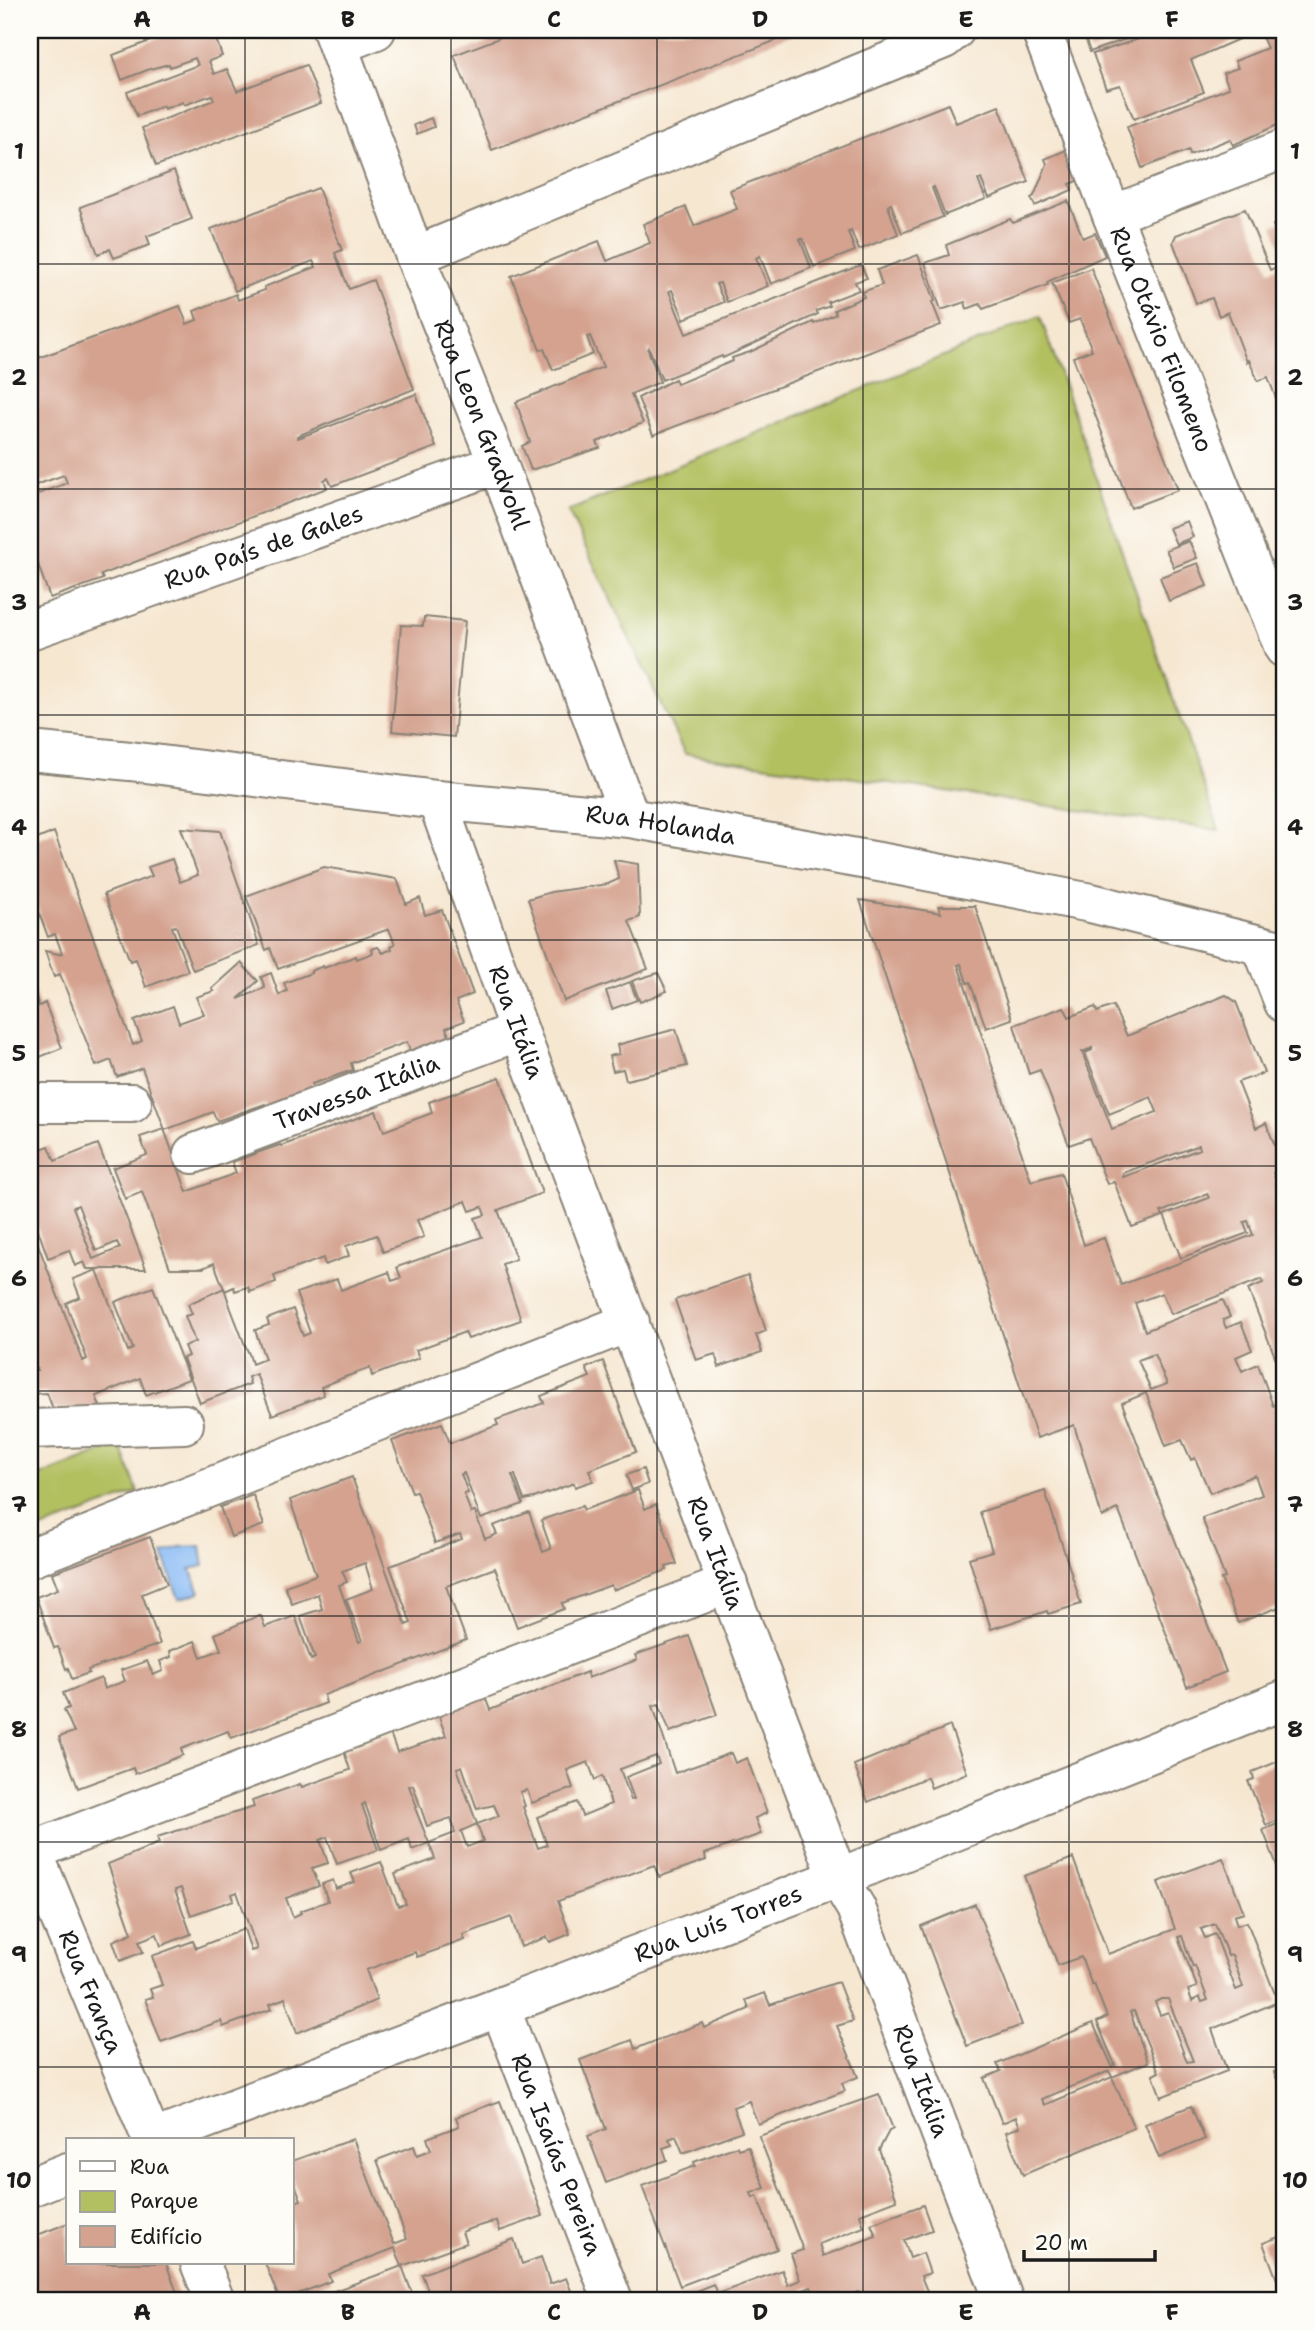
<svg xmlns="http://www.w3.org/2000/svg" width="1314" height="2331" viewBox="0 0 1314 2331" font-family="'Shantell Sans',sans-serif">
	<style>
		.green { fill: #b3c061; stroke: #686e3e; stroke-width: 2 }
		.water { fill: #87baf5; stroke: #526b88; stroke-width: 2 }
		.building { fill: #d4a28f; fill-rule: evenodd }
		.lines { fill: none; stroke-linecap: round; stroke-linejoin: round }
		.minor-casing { stroke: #898276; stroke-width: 42 }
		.tertiary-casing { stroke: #898276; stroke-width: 42 }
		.minor { stroke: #fff; stroke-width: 38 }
		.tertiary { stroke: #fff; stroke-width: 38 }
		.grid { fill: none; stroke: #1c1c1c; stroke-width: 2; stroke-opacity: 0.55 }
		.labels { text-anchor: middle; stroke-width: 6; stroke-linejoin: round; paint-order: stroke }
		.street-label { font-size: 24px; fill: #1c1c1c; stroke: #fdfcf7 }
		.neatline { fill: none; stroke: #1c1c1c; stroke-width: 2.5 }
		.grid-label { font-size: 23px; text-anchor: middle; font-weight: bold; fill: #1c1c1c }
	</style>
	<rect width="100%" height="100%" fill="#fdfcf7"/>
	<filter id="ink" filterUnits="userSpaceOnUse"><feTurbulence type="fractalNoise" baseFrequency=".0143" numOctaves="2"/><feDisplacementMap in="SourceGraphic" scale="14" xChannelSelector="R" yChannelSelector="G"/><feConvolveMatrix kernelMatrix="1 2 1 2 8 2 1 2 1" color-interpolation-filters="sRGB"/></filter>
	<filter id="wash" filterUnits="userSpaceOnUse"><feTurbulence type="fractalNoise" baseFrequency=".00686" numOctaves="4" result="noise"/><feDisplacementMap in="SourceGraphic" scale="28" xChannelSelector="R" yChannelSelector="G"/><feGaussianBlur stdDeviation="1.57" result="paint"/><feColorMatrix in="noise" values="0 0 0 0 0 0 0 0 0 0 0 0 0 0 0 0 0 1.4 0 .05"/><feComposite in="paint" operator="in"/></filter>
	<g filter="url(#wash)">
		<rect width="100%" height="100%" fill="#f6e7d1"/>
		<path class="green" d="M1040,316L1219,830L685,754L568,511Z
			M120,1444L138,1492L34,1532L30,1521V1480Z"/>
		<path class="water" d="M201,1546L204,1566L190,1569L200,1592L179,1599L163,1553L180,1547Z"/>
		<g id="blocks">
			<path class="building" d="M179,30H197L200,36L213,31L222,56L209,61L214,74L227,69L237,91L306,65L321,103L156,166L142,128L214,100L212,95L184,105L183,102L164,109L163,106L137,116L127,92L198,65L195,58L170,67L169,64L150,69L122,80L113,55Z
				M496,30H542L545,37L548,36L545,30H803L492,150L454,55L499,38Z
				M1082,30H1151L1090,52Z
				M1166,30H1259L1191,60L1204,92L1134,119L1120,85L1106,89L1093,54Z
				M1259,30H1284V122L1233,145L1230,139L1190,155L1189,150L1142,168L1127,127L1229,88L1223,73L1238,68L1235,61L1267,48Z
				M948,104L956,123L999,106L1029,182L989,198L981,179L978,180L986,199L945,215L934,187L932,188L943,217L902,233L891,204L888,206L898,234L859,250L851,231L848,232L855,251L814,267L803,239H800L811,268L771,284L760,256L756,258L768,286L727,302L720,283L716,284L724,302L684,319L672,290L669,291L686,334L861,265L867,278L855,282L859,290L828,302L830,306L816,311L818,314L723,358L722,356L662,380L649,348L648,350L660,382L631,394L643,423L597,442L600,448L531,470L522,446L530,442L516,402L603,367L590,336L587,337L593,354L553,370L544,349L540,350L511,276L599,241L607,261L650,243L643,224L686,207L694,226L737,209L730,190Z
				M431,118L434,127L417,134L414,125Z
				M1066,150L1081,179L1070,184L1072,190L1035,206L1031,198L1034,196L1047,164L1045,159Z
				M174,171L192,219L147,236L150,245L114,258L110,249L98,254L80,207Z
				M318,188L342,250L335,253L349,289L373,280L414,389L297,436L298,438L416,394L436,447L332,486L328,478L324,480L327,488L101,575L103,579L50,598L30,542V497L67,483L64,475L30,487V361L180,306L187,324L197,320L194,311L236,294L238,300L265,290L264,287L316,267L313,261L235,291L211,229Z
				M1068,201L1083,238L1095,233L1105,256L1047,282L1048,285L983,309L980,304L967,309L965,302L941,310L925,263L949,255L946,245L1010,219L1013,223Z
				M1245,209L1270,270L1284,264V291L1279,293L1284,306V414H1282L1268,377L1258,381L1249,360L1247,362L1228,312L1219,316L1212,298L1196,303L1173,242L1176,235Z
				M1284,220V254L1273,225Z
				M918,255L935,301L932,302L941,325L653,435L638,398L675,379L677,384L733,361L732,358L750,352L813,322L814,324L836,314L834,310L864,297L862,292L882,285L877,270Z
				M1091,268L1178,490L1131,508L1073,357L1092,350L1080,319L1069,323L1052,283Z
				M1187,521L1193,537L1176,544L1169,528Z
				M1189,541L1197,558L1174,567L1166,550Z
				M1198,563L1207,586L1169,601L1160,577Z
				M424,617L465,621L454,737L392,731L401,625L423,626Z
				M181,828L220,831L259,945L193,970L176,926L172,927L188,971L146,987L136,959L130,961L104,894L152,876L148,867L172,859L180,882L198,875Z
				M54,832L133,1045L142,1041L134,1021L173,1006L179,1023L204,1014L196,997L214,991L212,989L241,963L258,981L238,999L265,988L261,977L271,973L279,995L287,991L284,983L311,973V971L323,966L324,968L356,956L357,959L373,953L372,949L378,947L383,953L392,949L391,946L395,944L389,929L278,969L270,948L266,950L246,896L324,867L397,879L406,904L420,898L425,915L442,910L473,994L456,1001L464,1021L446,1028L452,1043L412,1057L407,1042L351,1063L353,1070L312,1084L315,1094L268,1111L265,1104L217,1121L213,1112L165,1130L142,1068L117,1077L111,1060L96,1066L60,974L54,977L45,951L58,954L62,953L55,934L48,937L30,888V842Z
				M614,860L638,864L640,917L629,921L648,969L564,1001L528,899L551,892L608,884L619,879Z
				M860,900L941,913L938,906H975L1012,1019L986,1028L970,982L967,983L961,964L958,965L1031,1181L1061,1173L1084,1245L1104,1238L1121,1285L1253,1235L1248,1221L1244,1222L1248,1233L1181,1258L1164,1215L1209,1198L1207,1194L1161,1212L1163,1216L1132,1227L1114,1182L1107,1184L1089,1138L1069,1145L1040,1070L1029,1074L1014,1025L1064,1007L1069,1017L1095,1007L1097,1012L1113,1006L1127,1036L1226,995L1236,1002L1264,1073L1238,1082L1256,1128L1266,1123L1284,1169L1273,1173L1284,1202V1379L1248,1289L1263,1283L1262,1279L1171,1314L1162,1293L1135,1303L1145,1331L1223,1300L1230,1317L1223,1320L1226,1328L1241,1322L1252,1350L1236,1357L1242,1371L1258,1364L1273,1406L1284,1401V1605L1238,1623L1221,1579L1225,1578L1202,1518L1262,1495L1255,1475L1210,1493L1195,1458L1191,1460L1182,1440L1166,1446L1146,1393L1122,1403L1226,1672L1187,1687L1118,1509L1102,1517L1074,1425L1037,1438ZM1092,1048V1050L1085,1053L1109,1114L1151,1097L1157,1112L1112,1129L1082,1052ZM1199,1145L1200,1149L1123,1177V1173ZM1154,1354L1167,1384L1151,1390L1138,1360Z
				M658,973L667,991L640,1002L632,981Z
				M30,981L39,1006L45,1003L62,1048L30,1061Z
				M630,982L637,1000L612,1009L606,991Z
				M676,1029L687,1066L626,1080L623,1069L613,1071L609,1056L619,1054L617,1045Z
				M500,1077L542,1193L498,1210L516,1259L502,1264L521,1320L468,1339L465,1332L416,1350L419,1358L372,1376L370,1368L345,1377L321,1387L324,1395L272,1415L256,1374L248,1377L250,1384L200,1403L183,1358L188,1356L184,1346L195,1342L185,1316L192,1314L188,1304L224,1288L231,1309L245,1345L249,1354L252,1364L265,1359L255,1330L269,1325L267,1319L293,1309L303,1336L310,1333L296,1293L337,1279L341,1290L389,1272L392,1281L401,1278L397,1267L482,1237L475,1218L485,1215L482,1207L470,1211L466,1201L417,1220L424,1237L383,1252L377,1235L346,1246L349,1256L325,1265L323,1258L274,1276L276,1282L250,1292L248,1287L235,1291L234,1287L225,1291L222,1284L214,1263L203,1268H170L142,1192L125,1199L113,1168L147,1155L140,1137L164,1129L187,1192L236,1173L232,1162L280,1145L281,1146L376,1111L384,1131L432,1113L429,1102Z
				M98,1144L120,1201L146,1269H87L84,1262L75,1266L69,1250L48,1258L30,1207V1153L49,1146L55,1161ZM78,1205L96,1251L117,1242L120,1248L93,1259L73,1207Z
				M30,1224L83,1361L87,1359L66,1303L80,1297L73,1279L97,1270L128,1351L133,1349L115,1302L153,1287L189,1379L146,1395L140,1378L96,1396L101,1409H53L47,1393L30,1394V1370H37L31,1351L34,1349L30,1338Z
				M748,1275L766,1331L756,1335L762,1352L719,1367L715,1354L696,1360L675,1300Z
				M603,1361L636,1452L589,1470L593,1481L575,1487L574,1483L534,1498L524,1500L515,1475H512L523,1504L481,1519L464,1473L461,1474L468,1493L464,1494L471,1513L475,1512L485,1539L497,1534L493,1526L529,1512L543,1552L551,1549L541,1520L582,1506L584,1510L638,1490L645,1509L656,1504L677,1564L666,1567L667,1570L613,1590L611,1585L562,1603L564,1609L517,1627L495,1568L446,1586L466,1640L324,1695L326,1703L231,1738L228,1731L181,1749L183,1755L135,1774L133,1768L78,1788L59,1737L74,1732L64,1710L69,1708L63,1693L101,1678L104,1689L125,1681L121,1670L147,1661L153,1675L163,1671L160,1661L171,1657L170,1651L195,1641L201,1657L221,1650L215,1634L258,1616H261L265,1627L295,1616L311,1660L315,1658L300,1616L322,1609L318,1594L292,1604L285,1586L316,1575L290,1500L352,1477L406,1625L411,1623L390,1566L462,1539L460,1534L435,1543L416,1491L412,1492L392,1441L442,1423L450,1443L498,1425L496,1420L544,1403L541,1396L590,1377L586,1368ZM365,1563L373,1589L346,1599L362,1641L359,1642L339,1585L347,1582L342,1571Z
				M643,1469L648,1484L632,1490L626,1475Z
				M1045,1491L1081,1604L1048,1614L1047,1611L991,1629L969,1558L992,1551L980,1512Z
				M253,1495L264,1525L231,1537L220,1507Z
				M150,1537L167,1584L142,1594L160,1644L88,1670L89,1673L72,1679L68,1668L66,1669L58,1647L54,1648L36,1597L58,1589L52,1573Z
				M689,1636L717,1715L670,1732L659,1704L653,1706L675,1773L731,1753L735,1763L747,1758L767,1813L755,1818L761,1834L705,1854L706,1860L659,1877L654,1865L558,1901L570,1934L550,1942L547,1937L521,1947L511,1917L463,1935L465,1940L417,1957L415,1952L366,1970L377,2000L297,2033L285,1998L270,2004L272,2009L223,2027L221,2021L161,2042L145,1999L153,1997L150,1989L162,1985L152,1956L193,1941L196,1948L244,1929L251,1951L257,1949L237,1892L232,1894L234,1900L191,1915L181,1888L175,1890L191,1934L161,1946L157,1934L139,1941L143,1952L120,1961L113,1941L132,1933L108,1864L159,1843L157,1837L254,1807L252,1801L300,1784L302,1787L350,1770L344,1751L390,1733L397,1752L446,1736L438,1714L485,1697L490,1710L587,1672L588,1678L637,1660L635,1655ZM656,1756L659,1764L626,1777L634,1799L631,1800L620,1769ZM588,1762L595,1780L602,1776L611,1804L582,1816L577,1802L537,1817L547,1845L538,1848L523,1807L525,1806L520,1792L527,1790L532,1803L573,1788L567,1770ZM462,1766L477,1809L494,1805L499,1816L477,1824L483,1841L467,1847L461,1831L477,1824L457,1768ZM413,1785L427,1826L451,1818L455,1833L429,1843L415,1808L417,1807L409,1786ZM365,1803L381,1850L409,1839L412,1850L429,1843L435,1859L395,1874L406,1904L398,1906L381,1862L351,1873L355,1882L336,1889L333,1880L322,1884L328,1901L300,1911L301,1913L293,1917L286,1898L319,1886L312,1868L328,1863L320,1840L327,1837L337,1864L378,1850L362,1805Z
				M950,1726L967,1773L931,1788L927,1777L868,1802L854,1765Z
				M1284,1759V1818L1266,1825L1248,1781L1254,1779L1252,1772Z
				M1284,1821V1883L1263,1830Z
				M1073,1858L1108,1954L1175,1929L1158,1882L1223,1858L1244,1913L1234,1916L1237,1925L1247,1922L1278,2002L1212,2029L1227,2071L1161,2097L1153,2075L1159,2072L1134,2011L1130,2012L1148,2062L1112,2077L1109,2071L1042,2099L1045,2105L1112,2077L1134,2128L1023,2175L1006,2132L1020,2127L1016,2117L1002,2123L984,2078L1001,2071L997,2064L1093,2023L1112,2066L1115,2065L1097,2022L1107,2017L1094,1984L1092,1985L1081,1957L1058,1965L1024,1876ZM1215,1924L1228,1956L1232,1955L1243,1987L1236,1990L1215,1934L1205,1938L1201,1929ZM1182,1936L1193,1967L1195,1966L1208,2000L1202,2002L1200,1997L1192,2001L1188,1990L1197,1987L1178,1937ZM1161,1999H1168L1193,2061L1187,2062L1168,2012L1160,2015L1155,2002Z
				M975,1904L1022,2025L967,2046L921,1926Z
				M838,1982L853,2021L837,2026L858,2077L842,2083L845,2091L758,2124L749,2101L733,2107L742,2131L683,2153L676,2136L669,2139L672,2145L663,2148L667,2160L606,2183L588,2136L606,2129L580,2060L632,2040L635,2049L702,2023L704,2028L749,2009L746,2000L765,1993L770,2005Z
				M1284,2068V2096L1274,2072Z
				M879,2094L893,2129L889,2131L879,2150L897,2200L860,2214L864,2227L819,2244L823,2256L876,2236L871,2224L923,2205L932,2230L904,2240L910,2258L923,2253L930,2273L921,2276L931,2301H856L862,2299L859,2292L851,2295L853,2301H808L816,2298L811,2287L803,2290L808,2301H676V2299L713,2284L717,2294L782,2270L788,2285L800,2280L791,2254L803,2250L759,2136Z
				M500,2101L543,2216L500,2231L497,2221L469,2229L462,2232L466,2243L402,2266L395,2248L328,2274L331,2281L280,2301L265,2263H292V2203L301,2200L292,2176V2161L353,2139L394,2244L407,2239L377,2160L414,2146L417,2155L431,2150L427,2138L459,2126L456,2117Z
				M1191,2106L1205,2139L1159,2158L1145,2124Z
				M737,2146L738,2149L748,2146L765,2188L751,2193L753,2198L757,2196L777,2249L680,2286L642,2186L695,2166L694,2162Z
				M68,2223V2263H166L180,2301H30V2238Z
				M1284,2235V2298L1263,2243Z
				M514,2239L522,2264L541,2257L550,2284L566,2278L575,2301H432L422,2274Z
				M402,2266L415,2301H307Z"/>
		</g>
	</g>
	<g filter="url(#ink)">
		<use href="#blocks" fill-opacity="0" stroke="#898276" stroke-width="2"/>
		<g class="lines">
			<g class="minor-casing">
				<g id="minor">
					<path id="s1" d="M332,30L415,256L498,464L630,818"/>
					<path id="s2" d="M1041,30L1112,215L1284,648"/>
					<path d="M338,45L376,30"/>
					<path d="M1112,215L1284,149"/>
					<path d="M415,256L944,39L955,30"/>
					<path id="s3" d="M30,630L498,464"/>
					<path id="s4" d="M437,800L519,1031L825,1843L838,1878L856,1908L1004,2301"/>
					<path d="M1262,947L1284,1003"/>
					<path d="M30,1103H132"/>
					<path id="s5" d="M193,1154L519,1031"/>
					<path d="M30,1429L184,1424"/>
					<path d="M30,1558L630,1322"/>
					<path id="s6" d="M30,1845L152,2140"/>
					<path d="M32,1851L728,1584"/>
					<path id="s7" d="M500,2007L613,2301"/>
					<path id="s8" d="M151,2140L838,1878L1284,1700"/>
					<path d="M30,2187L68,2172"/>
					<path d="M200,2263L215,2301"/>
				</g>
			</g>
			<g class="tertiary-casing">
				<g id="tertiary">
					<path id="s9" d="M30,751L130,761L437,800L630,818L890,864L1091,903L1284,951"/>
				</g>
			</g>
			<use href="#minor" class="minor"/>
			<use href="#tertiary" class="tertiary"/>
		</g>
	</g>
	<path class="grid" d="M245,30V2140M451,30V2301M657,30V2301M863,30V2301M1069,30V2301M30,264H1284M30,489H1284M30,715H1284M30,940H1284M30,1166H1284M30,1391H1284M30,1616H1284M30,1842H1284M30,2067H1284M245,2263V2301"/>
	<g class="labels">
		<g class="street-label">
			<text dy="8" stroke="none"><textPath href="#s2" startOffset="332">Rua Otávio Filomeno</textPath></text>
			<text dy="8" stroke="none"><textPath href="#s1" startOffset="422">Rua Leon Gradvohl</textPath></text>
			<text dy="8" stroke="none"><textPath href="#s3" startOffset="248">Rua País de Gales</textPath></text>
			<text dy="8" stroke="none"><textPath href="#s9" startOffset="635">Rua Holanda</textPath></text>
			<text dy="8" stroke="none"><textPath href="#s4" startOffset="236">Rua Itália</textPath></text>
			<text dy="8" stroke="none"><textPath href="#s5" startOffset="175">Travessa Itália</textPath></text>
			<text dy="8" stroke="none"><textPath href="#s4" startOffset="803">Rua Itália</textPath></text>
			<text dy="8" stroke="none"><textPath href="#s8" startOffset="607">Rua Luís Torres</textPath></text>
			<text dy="8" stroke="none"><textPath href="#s6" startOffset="159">Rua França</textPath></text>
			<text dy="8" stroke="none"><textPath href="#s4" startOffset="1370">Rua Itália</textPath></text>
			<text dy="8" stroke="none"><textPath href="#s7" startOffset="158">Rua Isaías Pereira</textPath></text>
		</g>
	</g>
	<rect width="1314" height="2331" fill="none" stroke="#fdfcf7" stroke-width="77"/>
	<rect x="66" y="2138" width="228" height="126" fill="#fdfcf7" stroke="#a3a29f" stroke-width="2"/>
	<rect x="80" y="2161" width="35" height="10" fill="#ffffff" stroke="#a3a29f" stroke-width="2"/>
	<text x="130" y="2174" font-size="21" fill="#1c1c1c">Rua</text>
	<rect x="80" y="2191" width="35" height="21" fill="#b3c061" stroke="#a3a29f" stroke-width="2"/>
	<text x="130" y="2208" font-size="21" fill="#1c1c1c">Parque</text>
	<rect x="80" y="2226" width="35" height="21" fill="#d4a28f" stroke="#a3a29f" stroke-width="2"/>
	<text x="130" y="2244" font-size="21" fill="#1c1c1c">Edifício</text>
	<path d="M1024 2250v10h131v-10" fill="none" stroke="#1c1c1c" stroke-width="3.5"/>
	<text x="1034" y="2250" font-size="21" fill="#1c1c1c" stroke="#fdfcf7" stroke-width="5" paint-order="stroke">20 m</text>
	<rect x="38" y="38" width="1238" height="2254" class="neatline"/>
	<g class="grid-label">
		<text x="142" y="27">A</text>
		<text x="348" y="27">B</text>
		<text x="554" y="27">C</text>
		<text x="760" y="27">D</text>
		<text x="966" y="27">E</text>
		<text x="1172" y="27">F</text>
		<text x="19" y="159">1</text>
		<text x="1295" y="159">1</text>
		<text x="19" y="385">2</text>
		<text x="1295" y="385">2</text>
		<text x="19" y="610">3</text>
		<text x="1295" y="610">3</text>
		<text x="19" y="835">4</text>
		<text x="1295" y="835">4</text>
		<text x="19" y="1061">5</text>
		<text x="1295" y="1061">5</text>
		<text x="19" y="1286">6</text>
		<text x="1295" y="1286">6</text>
		<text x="19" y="1512">7</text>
		<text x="1295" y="1512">7</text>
		<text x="19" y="1737">8</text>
		<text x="1295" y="1737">8</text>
		<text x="19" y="1962">9</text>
		<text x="1295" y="1962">9</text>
		<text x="19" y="2188">10</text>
		<text x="1295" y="2188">10</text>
		<text x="142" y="2320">A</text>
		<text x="348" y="2320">B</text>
		<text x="554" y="2320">C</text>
		<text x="760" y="2320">D</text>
		<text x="966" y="2320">E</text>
		<text x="1172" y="2320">F</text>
	</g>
</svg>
